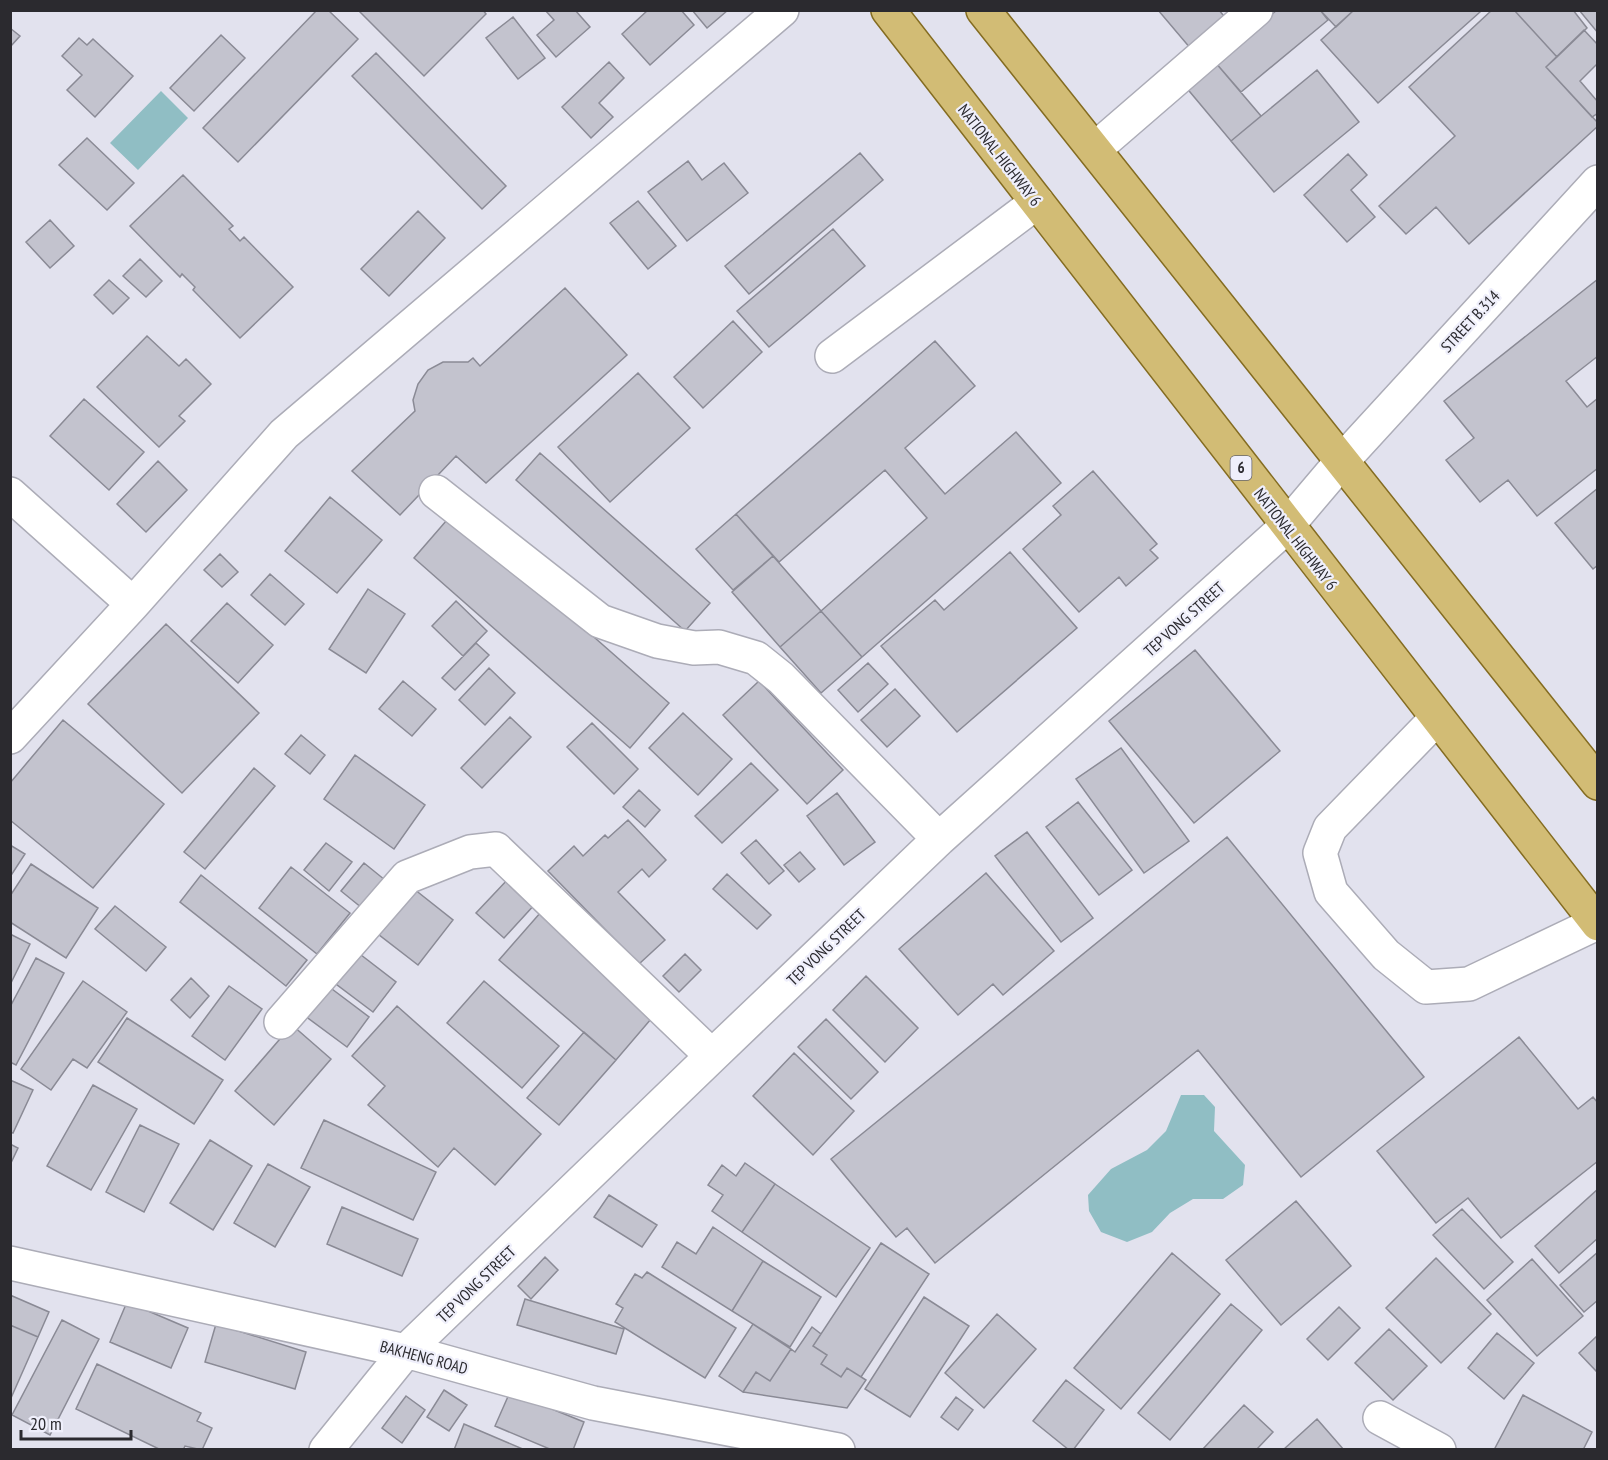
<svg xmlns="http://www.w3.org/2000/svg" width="1608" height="1460" viewBox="0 0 1608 1460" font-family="'PT Sans Narrow',sans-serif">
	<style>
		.water { fill: #90bec4 }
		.building { fill: #c3c3ce; stroke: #8a8a95; stroke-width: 1.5 }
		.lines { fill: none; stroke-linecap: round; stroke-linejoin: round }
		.minor-casing { stroke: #acacb7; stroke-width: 36 }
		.major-casing { stroke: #846c21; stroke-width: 36 }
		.minor { stroke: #fff; stroke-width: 33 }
		.major { stroke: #d2bc75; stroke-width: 33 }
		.labels { text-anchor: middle; stroke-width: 4.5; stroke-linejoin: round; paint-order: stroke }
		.shield { fill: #efeffb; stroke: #66656c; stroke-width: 1.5 }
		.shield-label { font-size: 15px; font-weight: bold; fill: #2b2a2f }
		.street-label { font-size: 16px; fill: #2b2a2f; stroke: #efeffb }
	</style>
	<rect width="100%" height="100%" fill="#e2e2ee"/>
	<path class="water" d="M161,91L188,118L138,170L110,143Z
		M1181,1095H1204L1215,1107L1214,1131L1245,1165L1243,1185L1223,1199H1193L1170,1213L1152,1232L1127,1242L1101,1232L1089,1211L1088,1195L1111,1169L1147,1150L1166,1131Z"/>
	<path class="building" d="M317,10H328L358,39L238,162L203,128Z
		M358,10H483L486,14L424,76Z
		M545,10H575L590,27L556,57L537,35L554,20Z
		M648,10H681L694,25L650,65L622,34Z
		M692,10H728L707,28Z
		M1158,10H1219L1227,20L1191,49Z
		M1277,10H1320L1328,20L1241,92L1215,62Z
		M1320,10H1354L1336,27Z
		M1354,10H1478L1480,12L1378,103L1321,40Z
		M1492,10H1514L1557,57L1546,67L1598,123V126L1469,244L1436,207L1406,234L1379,206L1455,136L1409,87Z
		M1514,10H1573L1587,28L1557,57Z
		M1579,10H1598V33Z
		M513,17L545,58L518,79L486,38Z
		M10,28L20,36L10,47Z
		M1584,30L1598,45V63L1580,81L1598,102V113L1592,117L1546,67Z
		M221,35L245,58L194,111L170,88Z
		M79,38L87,45L93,39L133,76L95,117L67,90L82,75L62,56Z
		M376,53L506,186L482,209L352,76Z
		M609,62L624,78L599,103L613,117L591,138L562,107Z
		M1215,62L1261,116L1231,141L1185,86Z
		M1317,70L1359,122L1274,192L1231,141Z
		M87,138L134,183L107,210L59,165Z
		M860,153L883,180L749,294L725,266Z
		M1348,154L1367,175L1351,190L1375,217L1347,242L1304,195Z
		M688,161L702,180L724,163L748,193L687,241L648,192Z
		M183,175L233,226L229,229L240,241L244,237L293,287L240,338L193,290L195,287L182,274L180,277L130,226Z
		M638,201L676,246L648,269L610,223Z
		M418,211L445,238L389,296L361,269Z
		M50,220L74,246L50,268L26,242Z
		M833,229L865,266L769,347L737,311Z
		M140,259L162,281L146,297L123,276Z
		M1598,279V356L1566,381L1587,407L1598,398V468L1537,516L1508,480L1480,502L1446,460L1474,438L1444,401Z
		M109,280L129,298L113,314L94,295Z
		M565,288L627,355L486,483L456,456L400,515L352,471L415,411L413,400L418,384L428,370L443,362H468L473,358L480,366Z
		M733,321L762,352L703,408L674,377Z
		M147,336L179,366L186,359L211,384L179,416L185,421L159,447L97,387Z
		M935,341L975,386L905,448L945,494L1016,432L1061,483L862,657L821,611L927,518L885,470L779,562L736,514Z
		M638,373L690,428L610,502L558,447Z
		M84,399L144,452L109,490L50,436Z
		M540,453L710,603L685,631L516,480Z
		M158,461L187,490L146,532L117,504Z
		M1093,471L1157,544L1150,550L1158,558L1126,586L1119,577L1079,612L1023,549L1061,515L1053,506Z
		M1598,488V565L1593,569L1555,523Z
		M330,497L382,540L337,593L285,551Z
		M453,513L669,703L630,748L414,558Z
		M736,514L773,556L733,590L696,549Z
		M1010,552L1077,628L957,732L881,646L935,600L944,610Z
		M220,554L238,572L222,587L204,570Z
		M773,556L821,611L780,647L732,592Z
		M270,574L304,604L285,625L251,595Z
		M368,589L405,614L366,673L329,649Z
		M456,601L487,631L463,656L432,626Z
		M227,603L273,645L238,683L191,641Z
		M821,611L862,657L821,693L780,647Z
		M166,624L259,713L182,793L88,704Z
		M476,643L489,655L455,690L442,678Z
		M1195,650L1280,751L1194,823L1109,721Z
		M868,663L888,684L858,712L838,690Z
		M489,668L515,693L485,725L459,700Z
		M403,681L436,709L412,736L379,709Z
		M759,681L843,770L807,804L723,715Z
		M895,689L920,716L887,747L861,720Z
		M683,713L732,759L698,795L649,748Z
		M510,717L531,737L482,788L461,768Z
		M63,720L164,804L93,888L10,820V783Z
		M592,723L638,769L614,794L567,747Z
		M301,735L325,755L310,774L285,754Z
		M1121,748L1189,841L1144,873L1076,779Z
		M355,755L425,805L394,849L324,799Z
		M751,763L778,790L722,843L695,816Z
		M254,768L275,786L205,869L184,852Z
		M639,790L660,810L645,827L623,807Z
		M837,793L875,842L844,865L807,816Z
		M1078,802L1132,870L1099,895L1046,827Z
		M628,820L666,860L649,877L642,869L618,892L665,940L639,964L548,871L574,846L583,856L605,835L608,838Z
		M1027,832L1093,918L1061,942L995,856Z
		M1227,837L1424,1077L1301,1177L1198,1050L935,1263L907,1228L896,1237L831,1159Z
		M756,840L784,871L769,884L741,853Z
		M326,843L352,862L329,891L304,870Z
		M10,845L25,854L10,877Z
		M800,852L815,869L799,882L784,865Z
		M364,863L385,880L362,908L341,891Z
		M31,864L98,908L66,958L10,922V896Z
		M291,867L350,913L317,954L259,908Z
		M986,873L1054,951L1003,995L993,984L958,1015L899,949Z
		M727,874L771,915L757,929L713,889Z
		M201,875L307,960L286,986L180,902Z
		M509,878L536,903L504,938L476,913Z
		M414,889L453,920L418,965L378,934Z
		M115,906L166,947L146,971L95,929Z
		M541,912L657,1012L616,1060L499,960Z
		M10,934L30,944L10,985Z
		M352,948L396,982L373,1012L328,978Z
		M685,954L701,970L679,992L663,976Z
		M36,958L64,973L16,1065L10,1062V1007Z
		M866,976L918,1028L885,1062L833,1010Z
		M191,978L209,996L190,1018L171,1000Z
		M83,981L127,1012L87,1068L73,1059L51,1090L21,1069Z
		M484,981L559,1046L522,1088L447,1023Z
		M324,983L369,1017L347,1047L301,1013Z
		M229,986L262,1009L225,1060L192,1036Z
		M397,1006L541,1134L495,1185L454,1148L438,1167L368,1105L385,1086L352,1056Z
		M127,1018L223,1080L194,1124L98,1062Z
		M826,1019L878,1072L851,1099L798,1047Z
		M292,1025L331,1059L274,1125L235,1091Z
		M584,1032L616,1060L559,1125L527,1098Z
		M1519,1037L1578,1109L1593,1097L1598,1103V1161L1501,1238L1468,1198L1436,1223L1377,1151Z
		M794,1053L854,1111L813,1155L753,1096Z
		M10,1080L33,1090L13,1133L10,1132Z
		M93,1085L137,1109L91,1190L47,1166Z
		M324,1120L436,1172L413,1220L301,1168Z
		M140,1125L179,1144L144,1212L106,1192Z
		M210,1140L252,1166L213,1230L170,1203Z
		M10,1144L18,1148L10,1165Z
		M745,1163L775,1184L742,1232L712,1211L723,1195L708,1185L722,1165L736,1176Z
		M268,1164L310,1187L275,1247L234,1223Z
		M775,1184L870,1248L836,1297L742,1232Z
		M1598,1189V1238L1559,1273L1535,1246Z
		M609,1195L657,1225L642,1247L594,1217Z
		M1296,1201L1351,1266L1281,1325L1226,1260Z
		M342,1207L418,1239L402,1276L327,1244Z
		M1462,1209L1513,1262L1484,1289L1433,1235Z
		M713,1227L763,1261L732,1311L662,1267L677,1242L696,1254Z
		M881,1243L929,1274L861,1377L847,1368L841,1377L821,1364L827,1355L813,1346Z
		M1598,1252V1300L1584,1312L1560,1285Z
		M1172,1253L1220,1294L1121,1409L1074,1368Z
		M545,1257L558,1270L531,1299L518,1286Z
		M1436,1258L1491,1314L1441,1363L1386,1308Z
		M1532,1259L1583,1316L1537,1356L1487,1300Z
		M763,1261L821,1297L790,1347L732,1311Z
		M647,1272L736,1328L705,1378L615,1322L623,1308L616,1304L635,1274L642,1278Z
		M10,1295L49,1312L38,1337L10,1325Z
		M924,1297L969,1326L910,1417L865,1389Z
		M525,1299L624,1329L616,1354L517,1325Z
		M127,1302L188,1328L171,1368L110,1342Z
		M1231,1304L1262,1330L1170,1440L1138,1413Z
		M1339,1307L1360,1328L1328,1360L1307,1339Z
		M997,1314L1036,1349L984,1408L945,1373Z
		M62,1320L99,1339L50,1435L12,1415Z
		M216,1324L306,1352L295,1389L205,1362Z
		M753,1324L791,1349L770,1381L756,1372L743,1392L719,1376Z
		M10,1325L38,1337L11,1398H10Z
		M812,1327L821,1334L813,1346L827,1355L821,1364L841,1377L847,1368L866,1380L847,1408L743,1392L756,1372L770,1381L791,1349L795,1352Z
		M1389,1329L1427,1366L1393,1400L1355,1363Z
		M1497,1333L1534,1363L1504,1399L1468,1368Z
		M1598,1335V1373L1579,1353Z
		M97,1364L201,1413L197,1421L212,1428L202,1450L185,1446L183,1450H161L76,1409Z
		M1066,1380L1104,1410L1073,1450H1069L1033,1421Z
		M444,1390L467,1405L449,1431L427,1417Z
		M510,1392L584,1422L573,1450H552L495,1426Z
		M1523,1395L1592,1432L1583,1450H1494Z
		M406,1396L425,1410L402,1443L382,1428Z
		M956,1397L973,1410L958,1430L941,1417Z
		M1244,1405L1273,1432L1256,1450H1202Z
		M1317,1419L1344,1450H1283Z
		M464,1424L525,1450H454Z"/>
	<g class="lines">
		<g class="minor-casing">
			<path id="minor" d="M1095,149L1256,10
				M832,356L1037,202
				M436,492L600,621L657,641L694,648L719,647L756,658L781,678L939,839
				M10,494L133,604
				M1436,719L1330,828L1320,853L1331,892L1386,955L1426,987L1469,984L1597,923
				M10,737L133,604L284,434L782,10
				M281,1022L407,877L470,852L496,849L712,1056
				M10,1263L406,1351L593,1403L838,1450
				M1380,1418L1439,1450
				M326,1450L406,1351L712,1056L939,839L1286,527L1342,461L1598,182"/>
		</g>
		<g class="major-casing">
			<path id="major" d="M888,10L1598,924
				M983,10L1598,783"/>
		</g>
		<use href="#minor" class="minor"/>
		<use href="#major" class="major"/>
	</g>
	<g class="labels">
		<rect class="shield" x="1230.5" y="456" width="21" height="24" rx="4.5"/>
		<g class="shield-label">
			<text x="1241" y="473">6</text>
		</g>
		<g class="street-label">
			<text transform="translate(1000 155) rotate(52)" y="6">NATIONAL HIGHWAY 6</text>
			<text transform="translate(1470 321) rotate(-47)" y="6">STREET B.314</text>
			<text transform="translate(1296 539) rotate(52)" y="6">NATIONAL HIGHWAY 6</text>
			<text transform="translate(1184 619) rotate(-42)" y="6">TEP VONG STREET</text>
			<text transform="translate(826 947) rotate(-44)" y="6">TEP VONG STREET</text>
			<text transform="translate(476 1284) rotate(-44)" y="6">TEP VONG STREET</text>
			<text transform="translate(424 1357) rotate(15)" y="6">BAKHENG ROAD</text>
		</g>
	</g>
	<rect width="1608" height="1460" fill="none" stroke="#2b2a2f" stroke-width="24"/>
	<path d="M21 1430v9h110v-9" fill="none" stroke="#2b2a2f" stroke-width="3"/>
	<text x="30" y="1430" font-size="18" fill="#2b2a2f" stroke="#efeffb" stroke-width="4.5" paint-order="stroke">20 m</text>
</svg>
